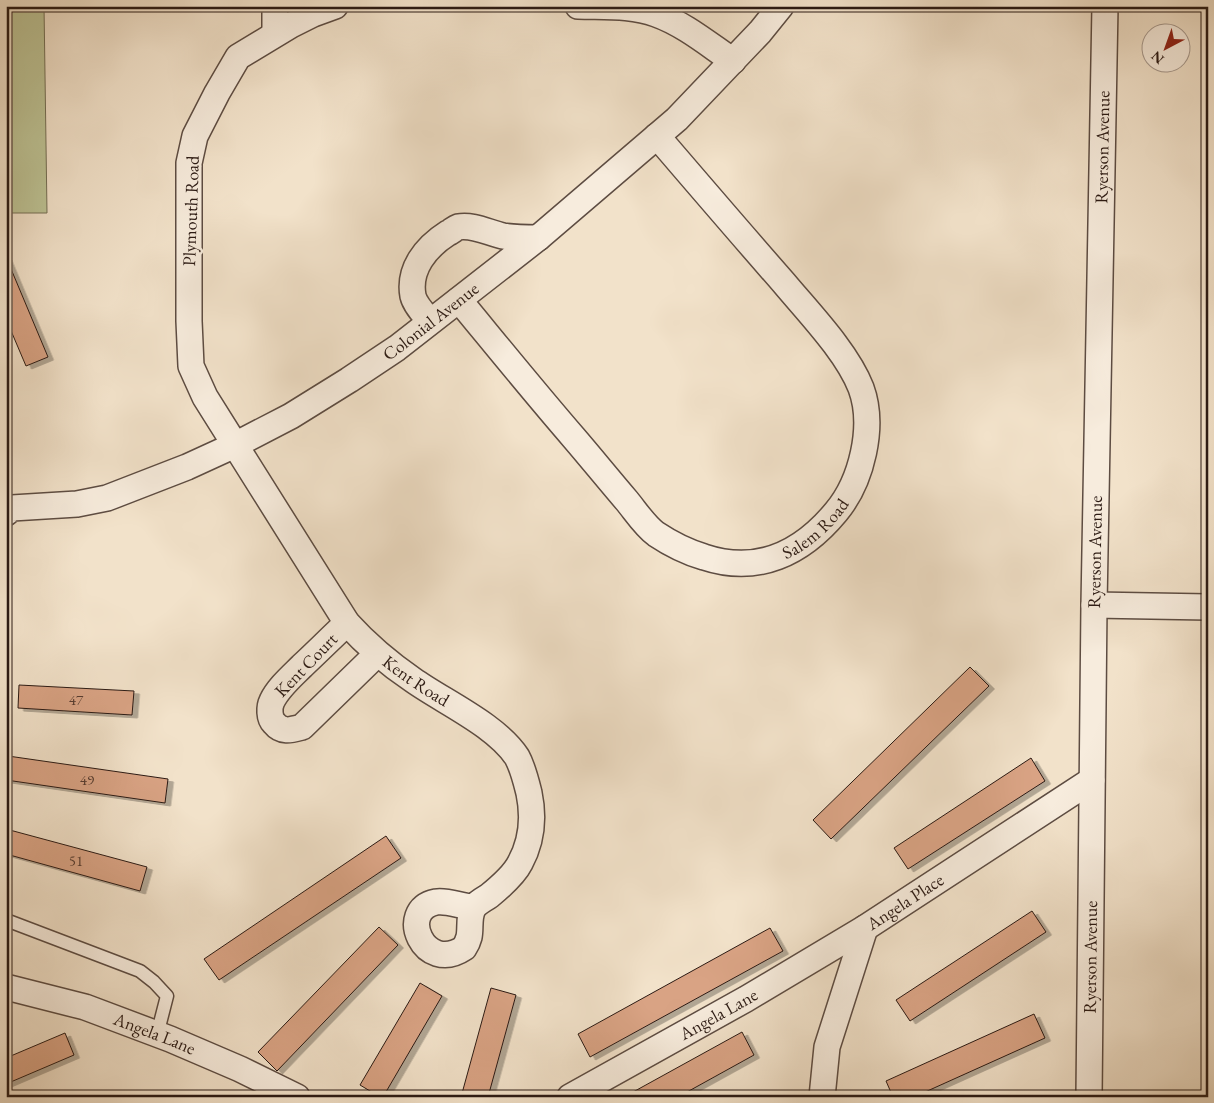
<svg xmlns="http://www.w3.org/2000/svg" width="1214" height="1103" viewBox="0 0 1214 1103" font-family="'EB Garamond',serif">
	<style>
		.green { fill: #bdc395; stroke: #746e54 }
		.building { fill: #d9a384; stroke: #2b1a14; filter: url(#shadow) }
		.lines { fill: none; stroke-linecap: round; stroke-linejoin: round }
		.service-casing { stroke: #5d4c42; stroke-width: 15 }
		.minor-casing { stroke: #5d4c42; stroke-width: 28 }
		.service { stroke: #f7ecdd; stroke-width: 12 }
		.minor { stroke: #f7ecdd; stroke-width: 25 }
		.labels { text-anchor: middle; stroke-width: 5; stroke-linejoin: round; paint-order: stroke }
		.number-label { font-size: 15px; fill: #563c30 }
		.street-label { font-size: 18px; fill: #2b1a14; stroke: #f7ecdd }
	</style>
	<defs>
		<filter id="shadow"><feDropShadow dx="5.5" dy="3" stdDeviation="0" flood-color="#0004"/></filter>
	</defs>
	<rect width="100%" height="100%" fill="#f2e2ca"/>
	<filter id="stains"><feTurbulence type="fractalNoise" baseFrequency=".004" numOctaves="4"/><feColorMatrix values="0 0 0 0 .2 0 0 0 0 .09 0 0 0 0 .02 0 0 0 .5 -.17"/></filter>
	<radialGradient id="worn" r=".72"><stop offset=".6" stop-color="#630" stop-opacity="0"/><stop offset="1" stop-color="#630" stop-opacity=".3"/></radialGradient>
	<path class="green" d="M6,6H44L47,213H6Z"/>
	<path class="building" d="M6,257L48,357L26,366L6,319Z
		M970,667L989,686L831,839L813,820Z
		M19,685L134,691L132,715L18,708Z
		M8,756L168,779L165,803L6,780Z
		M1031,758L1045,781L908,869L894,848Z
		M6,829L147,867L140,891L6,854Z
		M386,836L401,858L219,980L204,959Z
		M1032,911L1046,932L910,1021L896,1000Z
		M379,927L398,945L277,1071L258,1052Z
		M770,928L783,951L590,1057L578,1034Z
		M420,983L442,996L383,1097H380L360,1085Z
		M491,988L516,995L488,1097H461Z
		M1034,1014L1045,1038L914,1097H893L886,1081Z
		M742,1032L754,1055L678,1097H624Z
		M65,1033L74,1055L6,1084V1058Z"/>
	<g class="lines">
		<g class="service-casing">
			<path id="service" d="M6,920L140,971L154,982L167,996L157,1035"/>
		</g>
		<g class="minor-casing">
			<g id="minor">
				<path d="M275,6V33"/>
				<path id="s1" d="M335,6L313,14L291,25L238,57L217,93L195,136L189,163V321L191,366L205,397L347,623C367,645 388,663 413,680C444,702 496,725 517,757C523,768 526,781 529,793C534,817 532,841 520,863C514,875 500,887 489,896C484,899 477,903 474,907C468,916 471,928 469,937C468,941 466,945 464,948C424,975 396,910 436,902C448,900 462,907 474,907"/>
				<path d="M578,6C603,7 632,5 656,14C684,24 708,44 733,61"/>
				<path id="s2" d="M459,300C497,346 535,393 574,438C592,459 609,480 627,501C636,512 645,526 656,534C671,544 687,552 704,557C758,575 802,553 836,512C862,481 875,426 861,388C847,352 809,313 784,283C741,234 699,185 657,136"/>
				<path d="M430,321C425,315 415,305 413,296C408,269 426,247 448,233C451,232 455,228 458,227C473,224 489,233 503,236C514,238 526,238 538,238"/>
				<path id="s3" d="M6,513L12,508L77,504L107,498L187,467L235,445L291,416L349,380L397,348L538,238L677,119L760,32L781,6"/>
				<path d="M1094,605L1208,607"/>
				<path d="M347,623C332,637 317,652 302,666C292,676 278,688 272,701C269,707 269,718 274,723C282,733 291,730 302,727L377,654"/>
				<path id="s4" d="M6,987L85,1007L170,1039L240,1069L297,1097"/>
				<path id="s5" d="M570,1097L746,999L865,928L1092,780"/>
				<path d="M822,1097L827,1047L865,928"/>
				<path id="s6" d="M1089,1097L1094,605L1105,6"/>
			</g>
		</g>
		<use href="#service" class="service"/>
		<use href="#minor" class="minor"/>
	</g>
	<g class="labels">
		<g class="number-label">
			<text x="76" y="705">47</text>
			<text x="87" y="785">49</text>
			<text x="76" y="866">51</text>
		</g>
		<g class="street-label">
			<text dy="6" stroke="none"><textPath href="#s6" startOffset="950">Ryerson Avenue</textPath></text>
			<text transform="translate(191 211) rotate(-88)" y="6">Plymouth Road</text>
			<text dy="6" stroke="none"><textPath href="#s3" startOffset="474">Colonial Avenue</textPath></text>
			<text dy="6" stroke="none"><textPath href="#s2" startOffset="482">Salem Road</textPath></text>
			<text dy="6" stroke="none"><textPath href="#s6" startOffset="545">Ryerson Avenue</textPath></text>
			<text transform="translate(306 665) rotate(-46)" y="6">Kent Court</text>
			<text dy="6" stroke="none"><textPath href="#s1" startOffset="822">Kent Road</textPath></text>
			<text dy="6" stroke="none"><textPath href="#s5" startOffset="388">Angela Place</textPath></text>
			<text dy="6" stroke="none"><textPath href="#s6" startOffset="140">Ryerson Avenue</textPath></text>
			<text dy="6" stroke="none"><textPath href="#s5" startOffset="170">Angela Lane</textPath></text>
			<text dy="6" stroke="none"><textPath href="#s4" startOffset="156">Angela Lane</textPath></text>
		</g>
	</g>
	<rect width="1214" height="1103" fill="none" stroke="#f2e2ca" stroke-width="25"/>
	<rect x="8" y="8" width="1199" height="1088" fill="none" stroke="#2b1a14" stroke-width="2.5"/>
	<rect x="12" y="12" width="1189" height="1078" fill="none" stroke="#2b1a14"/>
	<g transform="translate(1166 48) rotate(221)"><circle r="24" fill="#f7ecdd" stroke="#a5988d"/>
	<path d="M0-4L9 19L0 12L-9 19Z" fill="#8f2418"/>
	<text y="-8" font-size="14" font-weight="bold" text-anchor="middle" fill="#2b1a14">N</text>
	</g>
	<rect width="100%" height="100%" filter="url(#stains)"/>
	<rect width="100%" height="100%" fill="url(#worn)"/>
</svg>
